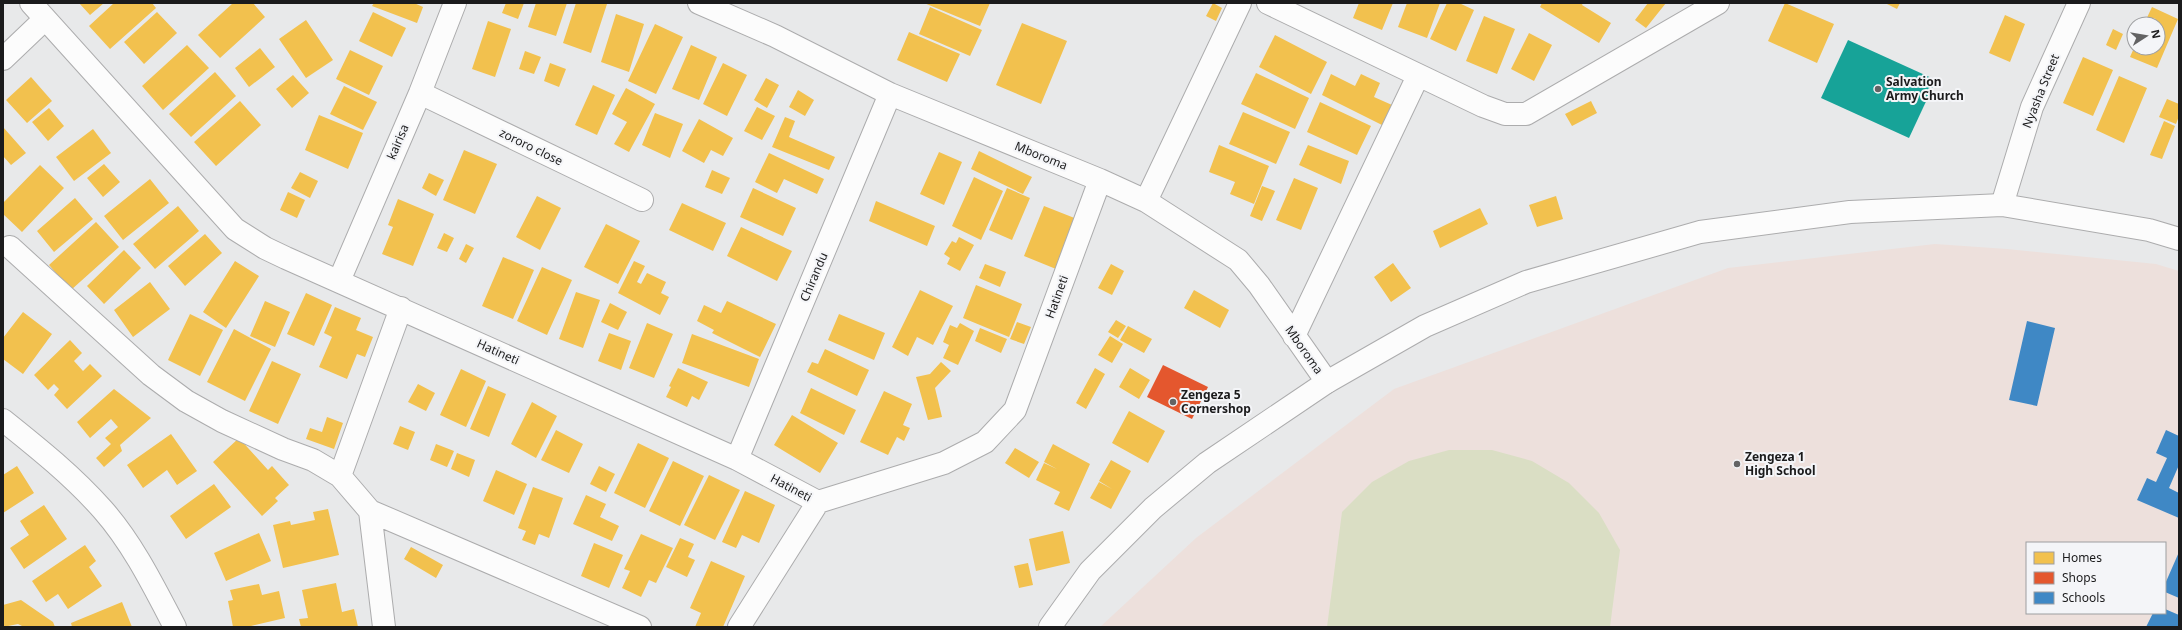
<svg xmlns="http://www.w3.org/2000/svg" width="2182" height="630" viewBox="0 0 2182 630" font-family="'Noto Sans',sans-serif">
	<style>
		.education { fill: #ede0dc; fill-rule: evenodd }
		.green { fill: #dadec4 }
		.homes { fill: #f2c14e }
		.shops { fill: #e4572e }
		.schools { fill: #3f88c5 }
		.public { fill: #17a398 }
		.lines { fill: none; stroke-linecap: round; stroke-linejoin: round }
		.street-casing { stroke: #acacad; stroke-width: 24 }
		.secondary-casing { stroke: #acacad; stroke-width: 24 }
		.street { stroke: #fcfcfc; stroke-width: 22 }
		.secondary { stroke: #fcfcfc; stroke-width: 22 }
		.poi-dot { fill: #636364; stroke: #f4f5f8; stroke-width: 1.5 }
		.labels { text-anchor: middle; stroke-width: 4; stroke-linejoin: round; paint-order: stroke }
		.poi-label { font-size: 12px; font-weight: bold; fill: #1b1b1c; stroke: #f4f5f8; text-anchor: start }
		.street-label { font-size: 12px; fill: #1b1b1c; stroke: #f4f5f8 }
	</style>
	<rect width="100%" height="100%" fill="#e8e9ea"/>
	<path class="education" d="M1935,244L2007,249L2156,264L2179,271V627H1100L1196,538L1394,389L1728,268ZM2027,543H2165V613H2027Z"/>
	<path class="green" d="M1449,450H1492L1532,461L1569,483L1599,513L1620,550L1610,627H1327L1342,512L1372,482L1409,461Z"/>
	<path class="homes" d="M79,3H104L90,15Z
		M114,3H152L156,8L110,49L89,26Z
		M233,3H253L265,17L220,58L198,35Z
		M374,3H414L423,7L417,23L372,6Z
		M506,3H524L518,19L502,13Z
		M536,3H567L556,36L528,27Z
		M576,3L607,4L591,53L563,43Z
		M924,3H990L980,26Z
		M1213,3L1222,8L1216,21L1206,16Z
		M1359,3H1393L1382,30L1353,18Z
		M1407,3H1440L1427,38L1398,27Z
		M1447,3H1459L1474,10L1456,51L1430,39Z
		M1542,3H1583L1582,5L1611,23L1599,43L1540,7Z
		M1648,3H1666L1646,28L1635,20Z
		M1785,3L1834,24L1817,63L1768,41Z
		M1885,3H1900L1897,9Z
		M930,7L982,30L970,56L919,34Z
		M2152,7L2178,19L2157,68L2130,57L2134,48H2158V24H2144Z
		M157,12L177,33L144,64L124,42Z
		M373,12L406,28L392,57L359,41Z
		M616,14L644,24L629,72L601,62Z
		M2005,15L2025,24L2010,62L1989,53Z
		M1484,16L1515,29L1497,74L1466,61Z
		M306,20L333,60L306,78L279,39Z
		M488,21L511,29L495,77L472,69Z
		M1022,23L1067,41L1041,104L996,85Z
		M655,24L683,37L656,94L628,81Z
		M2113,29L2123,34L2116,50L2106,45Z
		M909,32L960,54L947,82L897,60Z
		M1529,33L1552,45L1534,81L1511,69Z
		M1275,35L1327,62L1311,94L1259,67Z
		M187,45L209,68L163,110L142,86Z
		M691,45L717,57L699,100L672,89Z
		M260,48L275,67L249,87L235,68Z
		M350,50L383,66L369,95L336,79Z
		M525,51L541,57L534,74L519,69Z
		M2083,57L2113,70L2093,116L2063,103Z
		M550,63L566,69L559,87L544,81Z
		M723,63L747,75L727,116L703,104Z
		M215,72L236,96L191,137L169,114Z
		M1256,73L1309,98L1295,129L1241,104Z
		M1331,74L1355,86L1361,74L1380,83L1374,97L1392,105L1382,125L1322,95Z
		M293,75L309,93L292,108L276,89Z
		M2119,76L2147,88L2124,143L2096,130Z
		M31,77L52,101L27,123L6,100Z
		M766,78L779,85L767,108L754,100Z
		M593,85L615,95L597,135L575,125Z
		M344,86L377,102L363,130L330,114Z
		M626,88L655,104L629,152L614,144L627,122L612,114Z
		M798,90L814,100L805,116L789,107Z
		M2167,99L2179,104V116L2176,124L2159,117Z
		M240,101L261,125L216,166L194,142Z
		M1591,101L1597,113L1572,126L1565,114Z
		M1320,102L1371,126L1357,155L1307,132Z
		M757,107L775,116L762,140L744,131Z
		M49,108L64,126L48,141L32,122Z
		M1243,112L1290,132L1276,164L1229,144Z
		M655,113L683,124L670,158L642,145Z
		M319,115L363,133L348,169L305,150Z
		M785,117L795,121L789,137L835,157L829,170L772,147Z
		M699,119L733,138L723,156L711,150L704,163L682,151Z
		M2164,121L2175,126L2162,159L2150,155Z
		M3,127L26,153L11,165L3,156Z
		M93,129L111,153L74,181L56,157Z
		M1219,145L1269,166L1254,204L1230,194L1235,182L1209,172Z
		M1308,145L1349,161L1341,184L1299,165Z
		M464,150L497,164L475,214L443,200Z
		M979,151L1032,177L1023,194L971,169Z
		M939,152L962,162L944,205L920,194Z
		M769,153L824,179L817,194L784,179L777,193L755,182Z
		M104,164L120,182L103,197L87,178Z
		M40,165L64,188L22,232L3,214V203Z
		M712,170L730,178L722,194L705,187Z
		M300,172L318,181L310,198L291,188Z
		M429,173L444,180L436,196L422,188Z
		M974,177L1003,191L981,240L952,226Z
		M1294,178L1318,188L1301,230L1276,220Z
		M150,179L169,203L123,240L104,216Z
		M1262,186L1275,191L1262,221L1250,216Z
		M753,188L796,208L783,236L740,217Z
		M1007,188L1030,198L1012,240L989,230Z
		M288,192L305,200L297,218L280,210Z
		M537,196L561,208L540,250L516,237Z
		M1556,196L1563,219L1537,227L1529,205Z
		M75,198L93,219L54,252L37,231Z
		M398,199L434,214L413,266L382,254L393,227L388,225Z
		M876,201L935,226L927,246L869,221Z
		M682,203L726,223L713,251L669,230Z
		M178,206L199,231L155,269L133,244Z
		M1044,206L1077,219L1056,269L1024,256Z
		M1480,208L1488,224L1440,248L1433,231Z
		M96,222L119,247L71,290L49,265Z
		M606,224L640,241L618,284L584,267Z
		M741,227L792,251L777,281L727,256Z
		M444,233L454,238L447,252L437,248Z
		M205,234L222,253L185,286L168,266Z
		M959,237L974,245L960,271L947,264L950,258L944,254L952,241L956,243Z
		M466,244L474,248L466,263L459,259Z
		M124,250L141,268L104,304L87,286Z
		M503,257L534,270L513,319L482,306Z
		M235,261L259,276L226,328L203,312Z
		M634,261L645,266L637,282L641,284L647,273L666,282L661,293L669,297L660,315L618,293Z
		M1393,263L1411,288L1391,302L1374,277Z
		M985,264L1006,272L1000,287L979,278Z
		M1111,264L1124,271L1112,295L1098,288Z
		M542,267L572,280L547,335L517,321Z
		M150,282L170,309L133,337L114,310Z
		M976,285L1022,304L1009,337L963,318Z
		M920,290L953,306L933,345L917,337L908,356L892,347Z
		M1194,290L1229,310L1220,328L1184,308Z
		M576,292L600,300L583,348L559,339Z
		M306,293L332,305L314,346L287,334Z
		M265,301L290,312L275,347L250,336Z
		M727,301L776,324L760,357L712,333L714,330L697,321L704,305L721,313Z
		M610,303L627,312L618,330L601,322Z
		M335,307L361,318L356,330L373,337L365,357L357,354L347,379L319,367L332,337L324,333Z
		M23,312L52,334L23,374L3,359V338Z
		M190,314L223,330L200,376L168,360Z
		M839,314L885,333L874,360L828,340Z
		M1116,320L1126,326L1118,338L1108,332Z
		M1017,322L1031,327L1024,344L1010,339Z
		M647,323L673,334L654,378L629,368Z
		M960,323L974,331L958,365L943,358L949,345L943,342L950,325L957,328Z
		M1128,326L1152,339L1144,353L1120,340Z
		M980,328L1007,339L1001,353L975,341Z
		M234,329L271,349L245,401L207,382Z
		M609,333L631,341L621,370L598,361Z
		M692,334L759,359L749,387L682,363Z
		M1110,336L1123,344L1112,363L1098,355Z
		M70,340L82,353L74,361L83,371L90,364L102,376L67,409L54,395L59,389L54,384L48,390L34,375Z
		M825,349L869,370L857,396L807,372L812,362L818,364Z
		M272,361L301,374L278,424L249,411Z
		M941,362L951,371L935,388L942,417L928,420L916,377L930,374Z
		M678,368L708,382L699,400L692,396L687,407L666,397L671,387L669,386Z
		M1095,368L1105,374L1086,409L1076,403Z
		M1130,368L1150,380L1139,399L1119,387Z
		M461,369L486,381L466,427L440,415Z
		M418,384L435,393L426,411L408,402Z
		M488,386L506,394L489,437L470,429Z
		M811,388L856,410L844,435L800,413Z
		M114,389L151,418L120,445L122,451L104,467L96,458L111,444L105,438L118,427L111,419L90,438L77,422Z
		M884,391L912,404L903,425L910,428L904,441L897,437L888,455L860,442Z
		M532,402L557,416L536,458L511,444Z
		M1129,411L1165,431L1148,463L1112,443Z
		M792,415L838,443L820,473L774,445Z
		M327,417L343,423L334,449L306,439L310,428L322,432Z
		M400,426L415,432L408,450L393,444Z
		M556,430L583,444L569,473L541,460Z
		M171,434L197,471L177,485L167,470L143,488L127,465Z
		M239,438L268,470L272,466L289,485L275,498L278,501L262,516L213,462Z
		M638,443L669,458L645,508L614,493Z
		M436,444L454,451L447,467L430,460Z
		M1053,444L1090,464L1069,511L1054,504L1060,492L1036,480L1044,463L1057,469L1044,462Z
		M1015,448L1039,462L1029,478L1005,463Z
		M457,453L475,460L469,477L451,469Z
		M1111,460L1131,471L1111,509L1090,498L1099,482L1112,489L1099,481Z
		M673,461L704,476L680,526L649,511Z
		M17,466L34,493L3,513V475Z
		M599,466L615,474L606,492L590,484Z
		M496,470L527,484L514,515L483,501Z
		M709,475L740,490L715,540L684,525Z
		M214,484L231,507L186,539L170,516Z
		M533,487L563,498L549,538L539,534L535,545L522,540L526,531L518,528Z
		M745,491L775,505L759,543L742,535L736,548L722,542Z
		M586,495L606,504L600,517L619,526L612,541L573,524Z
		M44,505L67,539L24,569L10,548L29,535L20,521Z
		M328,509L339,555L283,568L273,525L290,521L291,525L315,520L313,512Z
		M1063,531L1070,563L1036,571L1029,539Z
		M259,533L271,561L226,581L214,553Z
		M641,534L673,548L656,583L649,580L641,597L622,588L630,571L624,569Z
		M680,538L694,544L688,557L695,560L687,577L666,567Z
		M594,543L623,555L609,588L581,576Z
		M85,545L96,561L89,567L102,586L68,609L58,594L46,602L32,581Z
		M411,547L443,565L436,578L404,559Z
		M711,561L745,576L723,627H695L701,613L690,608Z
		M1028,563L1033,585L1019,588L1014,566Z
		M336,583L342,612L354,609L358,627H301L299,619L308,618L302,590Z
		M259,584L262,595L279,591L285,618L247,627H233L228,601L233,600L230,590Z
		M21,600L53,622L55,627H24L18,624L3,627V605Z
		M122,602L132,627H72L71,623Z"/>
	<path class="shops" d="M1163,365L1208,387L1192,419L1147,397Z"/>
	<path class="schools" d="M2027,321L2055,328L2037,406L2009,400Z
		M2166,430L2179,436V465L2169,488L2179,493V518L2137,500L2147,478L2156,482L2167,458L2156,453Z
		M2179,552V598L2165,592V584Z
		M2165,609L2179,615L2178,627H2146L2153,613H2165Z"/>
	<path class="public" d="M1848,40L1936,80L1909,138L1821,98Z"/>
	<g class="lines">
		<g class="street-casing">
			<path id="street" d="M31,3L235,229L265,248L286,258L737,459L818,502L944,463L985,442L1015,410L1100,180
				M699,3L775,36L890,94L1100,180L1146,201L1238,260L1259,285L1327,382
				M1268,3L1483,106L1505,114H1526L1718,3
				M3,59L45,19
				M420,93L642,200
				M1146,201L1240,3
				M2002,205L2032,107L2079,3
				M10,247L151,375L186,401L222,421L283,449L313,460L340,476L370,511L384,627
				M339,281L420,93L455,3
				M1294,336L1418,76
				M3,420C38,448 73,476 103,510C133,544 154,587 175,627
				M737,459L890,94
				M340,476L401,308
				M370,511L640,627
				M739,627L818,502"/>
		</g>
		<g class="secondary-casing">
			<path id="secondary" d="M1050,627L1090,571L1153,508L1207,463L1327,382L1425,326L1526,282L1700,232L1850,212L2002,205L2149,230L2179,239"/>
		</g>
		<use href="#street" class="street"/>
		<use href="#secondary" class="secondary"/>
	</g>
	<g class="poi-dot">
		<circle cx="1878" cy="89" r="4"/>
		<circle cx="1173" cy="402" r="4"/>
		<circle cx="1737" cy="464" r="4"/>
	</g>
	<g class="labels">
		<g class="poi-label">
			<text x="1886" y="86">Salvation<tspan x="1886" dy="14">Army Church</tspan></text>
			<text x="1181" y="399">Zengeza 5<tspan x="1181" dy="14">Cornershop</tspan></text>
			<text x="1745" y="461">Zengeza 1<tspan x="1745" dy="14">High School</tspan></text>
		</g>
		<g class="street-label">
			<text transform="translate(2041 91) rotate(-68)" y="4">Nyasha Street</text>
			<text transform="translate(398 142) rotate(-67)" y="4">kairisa</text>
			<text transform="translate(531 147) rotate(26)" y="4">zororo close</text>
			<text transform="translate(1041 156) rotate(22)" y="4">Mboroma</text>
			<text transform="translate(814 277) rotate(-67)" y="4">Chirandu</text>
			<text transform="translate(1057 297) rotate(-70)" y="4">Hatineti</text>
			<text transform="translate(1304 350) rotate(55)" y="4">Mboroma</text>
			<text transform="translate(498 352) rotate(24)" y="4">Hatineti</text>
			<text transform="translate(791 488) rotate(28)" y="4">Hatineti</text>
		</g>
	</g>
	<rect width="2182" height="630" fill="none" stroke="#1b1b1c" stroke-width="8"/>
	<rect x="2026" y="542" width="140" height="72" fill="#f4f5f8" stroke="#9d9ea0"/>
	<rect x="2034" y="552" width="20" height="12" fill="#f2c14e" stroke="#9d9ea0"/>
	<text x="2062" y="562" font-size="12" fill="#1b1b1c">Homes</text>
	<rect x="2034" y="572" width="20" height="12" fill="#e4572e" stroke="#9d9ea0"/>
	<text x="2062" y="582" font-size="12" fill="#1b1b1c">Shops</text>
	<rect x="2034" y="592" width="20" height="12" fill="#3f88c5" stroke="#9d9ea0"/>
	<text x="2062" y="602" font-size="12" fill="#1b1b1c">Schools</text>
	<g transform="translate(2146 36) rotate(78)"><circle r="19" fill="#f4f5f8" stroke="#9d9ea0"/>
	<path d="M0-3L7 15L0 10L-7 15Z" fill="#636364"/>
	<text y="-6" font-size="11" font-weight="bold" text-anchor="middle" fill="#1b1b1c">N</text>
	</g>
</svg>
